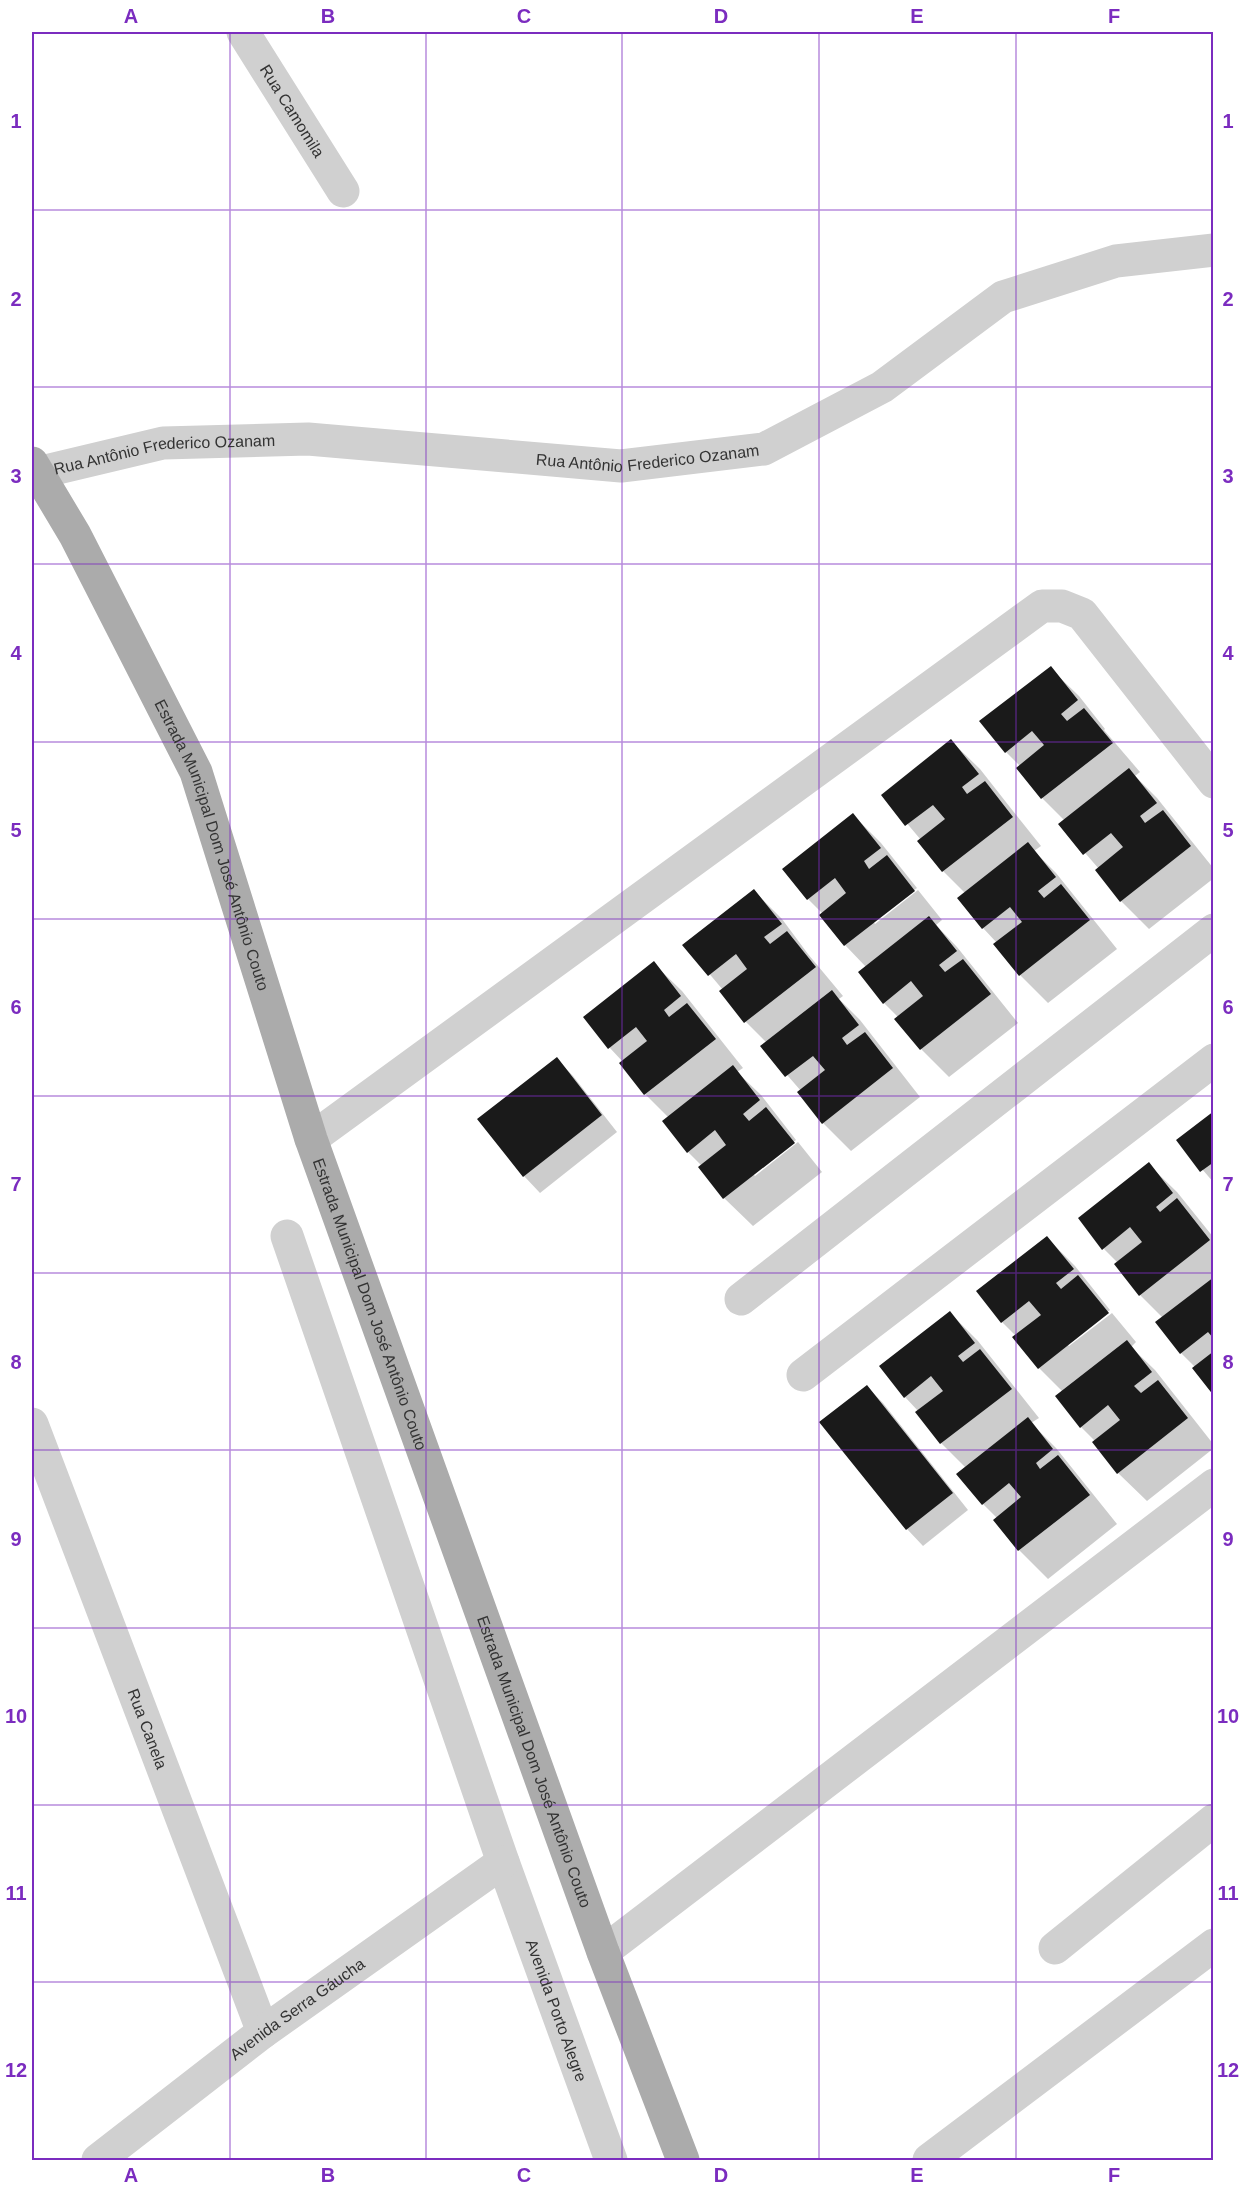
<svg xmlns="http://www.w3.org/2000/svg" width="1245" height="2192" viewBox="0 0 1245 2192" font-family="Arial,sans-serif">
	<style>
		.shadow { fill: #0003 }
		.building { fill: #1a1a1a }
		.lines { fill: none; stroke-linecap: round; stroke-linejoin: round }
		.minor { stroke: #d0d0d0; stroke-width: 33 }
		.major { stroke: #ababab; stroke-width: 33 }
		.grid { fill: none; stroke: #7b2cbf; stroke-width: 1.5; stroke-opacity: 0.55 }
		.labels { text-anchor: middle; stroke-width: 6; stroke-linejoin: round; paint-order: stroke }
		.street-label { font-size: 16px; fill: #333; stroke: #fff }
		.neatline { fill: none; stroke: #7b2cbf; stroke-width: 2 }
		.grid-label { font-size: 20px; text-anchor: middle; font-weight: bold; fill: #7b2cbf }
	</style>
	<rect width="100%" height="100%" fill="#fff"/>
	<path class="shadow" d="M1050,668L1079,696L1105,729L1104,730L1140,772L1135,776L1157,798L1214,869V878L1149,929L1121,901L1099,869L1060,824L1065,821L1042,798L1020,766L1006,752Z
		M951,741L980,769L1013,811L1041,846L1034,851L1056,873L1117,949L1048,1003L1020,975L997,943L983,928L965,893L943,871L919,841L921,840L883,795Z
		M853,815L881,843L917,888L873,921L875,924L918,890L942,920L936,925L957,947L1018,1023L949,1077L921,1049L898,1017L884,1003L866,967L845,945L823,914L808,899L784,869Z
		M754,891L782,919L808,954L843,996L839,999L860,1020L920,1097L851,1151L823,1123L801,1091L762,1046L767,1043L746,1022L721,991L723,990L685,945Z
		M653,963L682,991L743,1068L737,1072L761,1095L796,1140L753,1174L755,1176L798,1142L822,1172L753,1226L724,1198L702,1166L688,1152L669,1118L645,1094L621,1063L623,1062L609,1047Z
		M557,1059L573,1076L617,1132L540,1193L524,1176L479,1120Z
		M1214,1113V1183L1178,1141Z
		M1148,1164L1177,1192L1214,1238V1393L1195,1367L1181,1353L1163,1318L1140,1295L1116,1264L1118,1263L1104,1249Z
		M1047,1238L1075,1266L1110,1310L1067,1344L1069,1346L1112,1313L1136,1342L1131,1347L1155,1370L1214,1445V1448L1147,1501L1118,1473L1095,1441L1081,1427L1063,1392L1039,1368L1016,1336L1002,1322Z
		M950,1313L978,1341L1039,1418L1031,1423L1056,1448L1117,1524L1048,1579L1019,1550L995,1520L997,1518L983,1504L966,1468L941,1443L918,1413L919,1412L905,1397Z
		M867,1387L883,1403L968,1510L923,1546L907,1529L821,1422Z"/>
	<path class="building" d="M1051,666L1078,700L1061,714L1067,721L1084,708L1113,743L1041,799L1016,768L1044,745L1032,731L1005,753L979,721Z
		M951,739L979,774L962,787L967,794L985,781L1013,817L942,872L917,841L945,819L933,805L905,826L881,795Z
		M1129,768L1157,803L1140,816L1145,823L1163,810L1191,846L1120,902L1095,870L1123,847L1111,833L1083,855L1058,824Z
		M853,813L881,848L864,861L869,869L887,855L915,891L844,946L819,915L846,893L835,878L807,900L782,869Z
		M1028,842L1056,877L1038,891L1044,898L1061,884L1090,920L1019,976L993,944L1022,922L1010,907L982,929L957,898Z
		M754,889L782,924L764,937L770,944L787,931L816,967L744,1023L719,991L747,969L736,954L708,976L682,945Z
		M929,916L957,951L939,965L945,972L963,959L991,994L920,1050L894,1019L923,996L911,981L883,1004L858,972Z
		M654,961L681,996L664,1010L669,1017L687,1003L716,1039L644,1095L619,1063L647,1041L636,1027L608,1049L583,1017Z
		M832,990L859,1025L842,1038L847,1045L865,1032L893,1068L822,1124L797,1092L825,1070L813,1056L785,1077L760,1046Z
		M557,1057L602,1115L523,1177L477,1119Z
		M733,1065L760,1100L743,1114L749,1121L766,1107L795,1143L723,1199L698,1167L726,1145L715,1130L687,1153L662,1121Z
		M1214,1111V1162L1200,1172L1176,1140Z
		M1149,1162L1173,1193L1156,1207L1160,1212L1177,1198L1210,1240L1139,1296L1114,1264L1142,1242L1130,1227L1102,1250L1078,1218Z
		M1047,1236L1074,1269L1056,1283L1061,1289L1078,1275L1109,1313L1038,1369L1012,1337L1041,1315L1029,1301L1001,1323L976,1291Z
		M1214,1277V1339L1208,1332L1180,1354L1155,1322Z
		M950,1311L975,1343L958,1356L963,1362L980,1349L1012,1389L940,1444L915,1412L943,1391L931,1376L904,1398L879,1366Z
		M1127,1340L1152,1372L1134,1386L1141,1393L1158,1380L1188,1418L1117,1474L1092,1442L1120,1420L1108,1405L1080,1428L1055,1396Z
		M1214,1351V1396L1192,1368Z
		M867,1385L953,1493L906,1530L819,1422Z
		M1028,1417L1053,1449L1036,1463L1040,1469L1058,1455L1090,1495L1018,1551L993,1520L1021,1497L1009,1483L982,1505L956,1474Z"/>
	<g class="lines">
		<g class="minor">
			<path id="s1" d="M243,32L343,191"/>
			<path id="s2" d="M32,477L37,473L163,443L308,439L621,466L764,449L882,387L1003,297L1116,261L1214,250"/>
			<path d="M311,1139L1042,606H1062L1082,614L1214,782"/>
			<path id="s3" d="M287,1236L503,1862L611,2160"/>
			<path d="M741,1299L1214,930"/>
			<path d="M803,1375L1214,1060"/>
			<path id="s4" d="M32,1424L263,2032"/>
			<path d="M1055,1948L1214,1820"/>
			<path d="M603,1952L1214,1485"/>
			<path id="s5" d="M98,2160L263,2032L503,1862"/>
			<path d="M929,2160L1214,1945"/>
		</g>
		<path class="major" id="s6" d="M32,463L75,535L196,772L311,1139L603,1952L683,2160"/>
	</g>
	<path class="grid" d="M230,32V2160M426,32V2160M622,32V2160M819,32V2160M1016,32V2160M32,210H1214M32,387H1214M32,564H1214M32,742H1214M32,919H1214M32,1096H1214M32,1273H1214M32,1450H1214M32,1628H1214M32,1805H1214M32,1982H1214"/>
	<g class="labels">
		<g class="street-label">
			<text dy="6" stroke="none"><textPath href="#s1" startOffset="93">Rua Camomila</textPath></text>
			<text dy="6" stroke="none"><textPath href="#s2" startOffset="622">Rua Antônio Frederico Ozanam</textPath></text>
			<text dy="6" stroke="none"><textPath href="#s2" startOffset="136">Rua Antônio Frederico Ozanam</textPath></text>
			<text dy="6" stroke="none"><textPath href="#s6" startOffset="424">Estrada Municipal Dom José Antônio Couto</textPath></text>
			<text dy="6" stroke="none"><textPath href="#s6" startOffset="910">Estrada Municipal Dom José Antônio Couto</textPath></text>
			<text dy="6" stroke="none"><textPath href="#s4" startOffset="326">Rua Canela</textPath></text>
			<text dy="6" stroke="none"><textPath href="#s6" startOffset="1396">Estrada Municipal Dom José Antônio Couto</textPath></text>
			<text dy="6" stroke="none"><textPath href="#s5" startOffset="250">Avenida Serra Gáucha</textPath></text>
			<text dy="6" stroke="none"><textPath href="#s3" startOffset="820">Avenida Porto Alegre</textPath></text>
		</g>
	</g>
	<rect width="1245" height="2192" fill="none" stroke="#ffffff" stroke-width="66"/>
	<rect x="33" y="33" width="1179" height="2126" class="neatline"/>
	<g class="grid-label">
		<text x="131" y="23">A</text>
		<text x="328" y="23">B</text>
		<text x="524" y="23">C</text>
		<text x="721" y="23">D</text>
		<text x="917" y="23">E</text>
		<text x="1114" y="23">F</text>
		<text x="16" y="128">1</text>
		<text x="1228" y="128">1</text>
		<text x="16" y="306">2</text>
		<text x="1228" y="306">2</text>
		<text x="16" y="483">3</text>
		<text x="1228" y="483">3</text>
		<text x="16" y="660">4</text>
		<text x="1228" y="660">4</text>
		<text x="16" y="837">5</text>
		<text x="1228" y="837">5</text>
		<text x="16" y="1014">6</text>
		<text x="1228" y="1014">6</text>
		<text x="16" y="1191">7</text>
		<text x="1228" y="1191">7</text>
		<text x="16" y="1369">8</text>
		<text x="1228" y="1369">8</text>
		<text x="16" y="1546">9</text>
		<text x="1228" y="1546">9</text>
		<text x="16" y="1723">10</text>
		<text x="1228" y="1723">10</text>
		<text x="16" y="1900">11</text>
		<text x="1228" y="1900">11</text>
		<text x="16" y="2077">12</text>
		<text x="1228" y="2077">12</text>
		<text x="131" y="2182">A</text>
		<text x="328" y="2182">B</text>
		<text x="524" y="2182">C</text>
		<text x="721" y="2182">D</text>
		<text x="917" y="2182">E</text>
		<text x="1114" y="2182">F</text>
	</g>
</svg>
